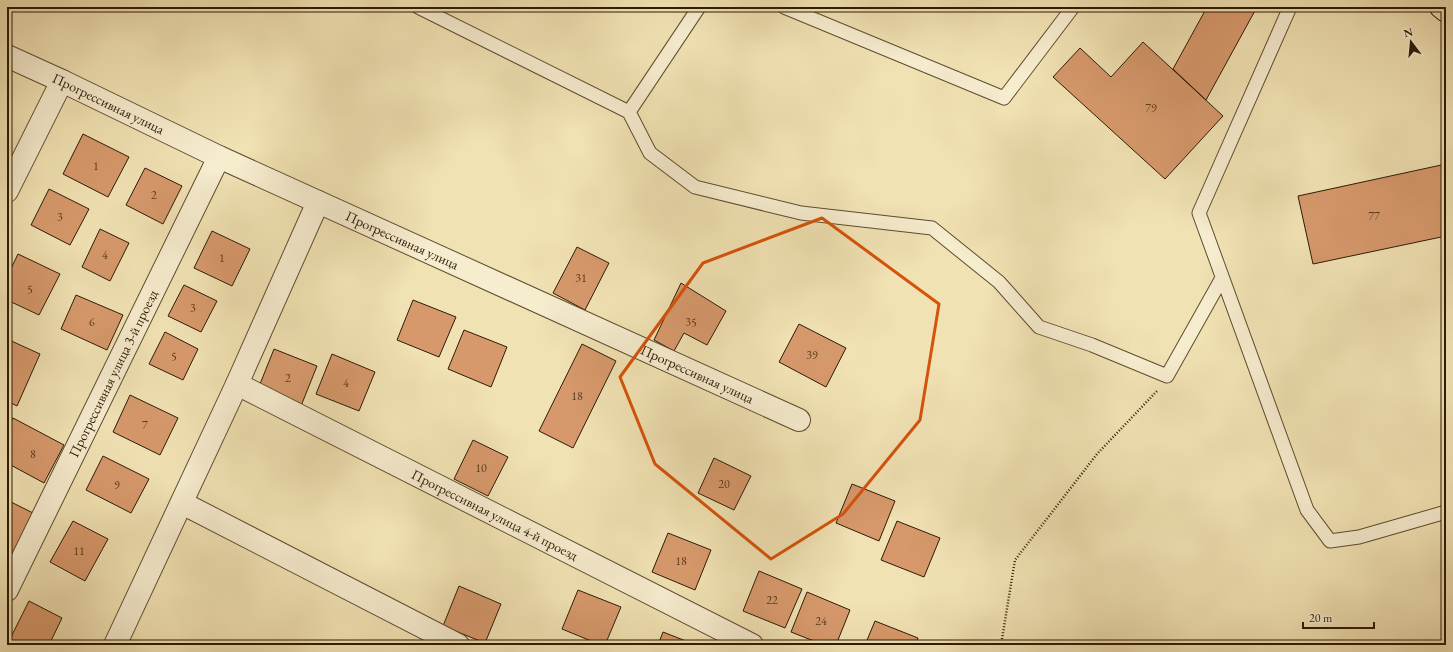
<svg xmlns="http://www.w3.org/2000/svg" width="1453" height="652" viewBox="0 0 1453 652" font-family="'EB Garamond',serif">
	<style>
		.building { fill: #d7996c; stroke: #2d1a05 }
		.lines { fill: none; stroke-linecap: round; stroke-linejoin: round }
		.lane-casing { stroke: #5e4c30; stroke-width: 15 }
		.street-casing { stroke: #5e4c30; stroke-width: 24 }
		.highway-casing { stroke: #2d1a05; stroke-width: 24 }
		.path { stroke: #2d1a05; stroke-width: 2.5; stroke-dasharray: 1 2; stroke-linecap: butt }
		.lane { stroke: #f6ecce; stroke-width: 13 }
		.street { stroke: #f6ecce; stroke-width: 22 }
		.highway { stroke: #f1e2b3; stroke-width: 22 }
		.marked { fill: none; stroke: #d5530b; stroke-width: 3; stroke-linejoin: round }
		.labels { text-anchor: middle; stroke-width: 3; stroke-linejoin: round; paint-order: stroke }
		.number-label { font-size: 12px; fill: #583a1f }
		.street-label { font-size: 14px; fill: #2d1a05; stroke: #f6ecce }
	</style>
	<rect width="100%" height="100%" fill="#f1e2b3"/>
	<filter id="stains"><feTurbulence type="fractalNoise" baseFrequency=".005" numOctaves="4"/><feColorMatrix values="0 0 0 0 .2 0 0 0 0 .09 0 0 0 0 .02 0 0 0 .5 -.17"/></filter>
	<radialGradient id="worn" r=".72"><stop offset=".6" stop-color="#630" stop-opacity="0"/><stop offset="1" stop-color="#630" stop-opacity=".3"/></radialGradient>
	<path class="building" d="M1207,7H1257L1206,100L1173,69Z
		M1143,42L1223,116L1165,179L1053,77L1080,48L1111,77Z
		M83,134L129,157L108,197L63,174Z
		M1446,164V236L1313,264L1298,196Z
		M145,168L182,186L163,224L126,205Z
		M49,189L89,209L70,245L31,225Z
		M100,229L129,243L110,281L82,267Z
		M212,231L250,249L232,286L194,268Z
		M577,247L609,263L585,310L553,293Z
		M18,254L60,274L39,315L7,300V277Z
		M681,283L726,311L707,345L684,333L674,351L654,340Z
		M184,285L217,301L201,332L168,316Z
		M76,295L123,315L107,350L61,329Z
		M413,300L456,317L439,357L397,340Z
		M799,324L846,348L826,387L779,362Z
		M464,330L507,347L491,387L448,369Z
		M165,332L198,349L183,380L149,364Z
		M7,339L40,354L17,406L7,401Z
		M582,344L616,361L573,448L539,431Z
		M274,349L317,366L301,406L258,389Z
		M332,354L375,372L359,411L316,394Z
		M130,395L178,418L160,455L113,432Z
		M13,418L64,445L44,483L7,463V429Z
		M473,440L508,457L488,496L454,479Z
		M103,456L149,479L131,513L86,490Z
		M714,458L751,476L734,510L698,493Z
		M852,484L895,501L879,541L836,523Z
		M7,500L35,514L15,555L7,551Z
		M73,521L108,539L85,581L50,562Z
		M897,521L940,538L924,577L881,560Z
		M668,533L711,550L695,590L652,572Z
		M759,571L802,589L785,628L743,611Z
		M459,586L501,604L485,643L443,626Z
		M578,590L621,607L605,645H601L562,629Z
		M807,592L850,610L836,645H824L791,632Z
		M29,601L62,618L49,645H7Z
		M875,621L918,638L915,645H865Z
		M663,632L696,645H658Z"/>
	<g class="lines">
		<g class="lane-casing">
			<path id="lane" d="M418,7L629,112L699,7
				M784,7L1004,98L1073,7
				M1290,7L1199,213L1307,510L1330,541L1359,537L1446,512
				M629,112L650,153L695,187L801,213L932,228L999,282L1039,327L1092,345L1167,376L1222,278"/>
		</g>
		<g class="street-casing">
			<g id="street">
				<path id="s1" d="M7,56L62,81L219,157L799,420"/>
				<path d="M7,191L62,81"/>
				<path id="s2" d="M237,384L752,645"/>
				<path d="M182,503L458,645"/>
				<path id="s3" d="M7,590L219,157"/>
				<path d="M115,645L237,384L318,202"/>
			</g>
		</g>
		<g class="highway-casing">
			<path id="highway" d="M1441,7L1446,11"/>
		</g>
		<path class="path" d="M1001,645L1015,560L1097,454L1157,391"/>
		<use href="#lane" class="lane"/>
		<use href="#street" class="street"/>
		<use href="#highway" class="highway"/>
	</g>
	<path class="marked" d="M822,218L939,304L920,420L843,514L771,559L655,464L620,377L703,263Z"/>
	<g class="labels">
		<g class="number-label">
			<text x="1151" y="112">79</text>
			<text x="96" y="170">1</text>
			<text x="154" y="199">2</text>
			<text x="1374" y="220">77</text>
			<text x="60" y="221">3</text>
			<text x="105" y="259">4</text>
			<text x="222" y="262">1</text>
			<text x="581" y="282">31</text>
			<text x="30" y="293">5</text>
			<text x="193" y="312">3</text>
			<text x="92" y="326">6</text>
			<text x="691" y="326">35</text>
			<text x="812" y="359">39</text>
			<text x="174" y="360">5</text>
			<text x="288" y="382">2</text>
			<text x="346" y="387">4</text>
			<text x="577" y="400">18</text>
			<text x="145" y="429">7</text>
			<text x="33" y="458">8</text>
			<text x="481" y="472">10</text>
			<text x="724" y="488">20</text>
			<text x="117" y="489">9</text>
			<text x="79" y="555">11</text>
			<text x="681" y="565">18</text>
			<text x="772" y="604">22</text>
			<text x="821" y="625">24</text>
		</g>
		<g class="street-label">
			<text dy="5" stroke="none"><textPath href="#s1" startOffset="112">Прогрессивная улица</textPath></text>
			<text dy="5" stroke="none"><textPath href="#s1" startOffset="436">Прогрессивная улица</textPath></text>
			<text dy="5" stroke="none"><textPath href="#s3" startOffset="241">Прогрессивная улица 3-й проезд</textPath></text>
			<text dy="5" stroke="none"><textPath href="#s1" startOffset="760">Прогрессивная улица</textPath></text>
			<text dy="5" stroke="none"><textPath href="#s2" startOffset="289">Прогрессивная улица 4-й проезд</textPath></text>
		</g>
	</g>
	<rect width="1453" height="652" fill="none" stroke="#f1e2b3" stroke-width="24"/>
	<rect x="8" y="8" width="1437" height="636" fill="none" stroke="#2d1a05" stroke-width="2"/>
	<rect x="12" y="12" width="1429" height="628" fill="none" stroke="#2d1a05"/>
	<g transform="translate(1411 42) rotate(344)" stroke="#f6ecce" stroke-width="3" paint-order="stroke">
	<path d="M0-3L7 15L0 10L-7 15Z" fill="#2d1a05"/>
	<text y="-6" font-size="11" font-weight="bold" text-anchor="middle" fill="#2d1a05">N</text>
	</g>
	<path d="M1303 622v6h71v-6" fill="none" stroke="#2d1a05" stroke-width="2"/>
	<text x="1309" y="622" font-size="12" fill="#2d1a05" stroke="#f6ecce" stroke-width="3" paint-order="stroke">20 m</text>
	<rect width="100%" height="100%" filter="url(#stains)"/>
	<rect width="100%" height="100%" fill="url(#worn)"/>
</svg>
